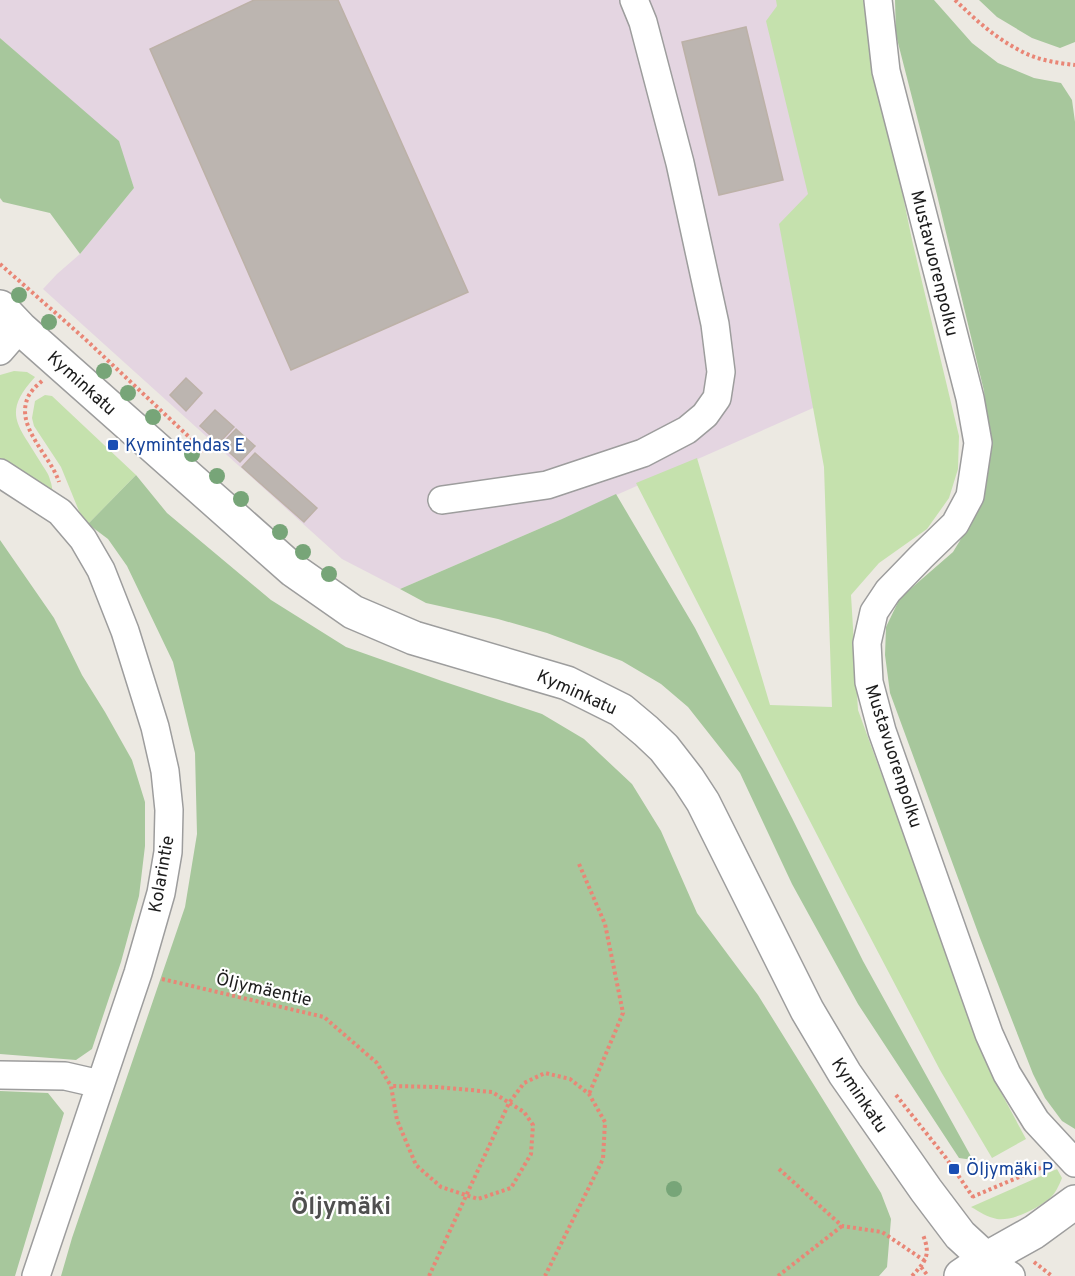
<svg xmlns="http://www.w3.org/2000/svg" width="1075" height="1276" viewBox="0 0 1075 1276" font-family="Overpass,sans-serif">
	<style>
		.industrial { fill: #e4d5e1 }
		.grass { fill: #c5e1ad }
		.forest { fill: #a7c79c }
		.building { fill: #bcb5b0; stroke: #bcb1a7; stroke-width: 1.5 }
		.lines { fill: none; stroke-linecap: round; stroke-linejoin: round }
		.minor-casing { stroke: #9d9d9d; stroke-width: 30 }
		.tertiary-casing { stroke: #9d9d9d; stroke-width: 36 }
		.path { stroke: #e98676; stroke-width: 4; stroke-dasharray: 3 3; stroke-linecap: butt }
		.minor { stroke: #fff; stroke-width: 27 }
		.tertiary { stroke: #fff; stroke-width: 33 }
		.tree { fill: #77a578 }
		.transit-dot { fill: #1a4fb4; stroke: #fff; stroke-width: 2 }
		.labels { text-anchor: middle; stroke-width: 4.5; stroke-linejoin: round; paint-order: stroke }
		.street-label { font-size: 18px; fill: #1c1c1c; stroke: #fff }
		.transit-label { font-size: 18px; fill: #164399; stroke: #fff; text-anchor: start }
		.district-label { font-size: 24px; font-weight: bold; fill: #4f4f4f; stroke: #fff }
	</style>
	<rect width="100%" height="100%" fill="#ece9e2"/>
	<path class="industrial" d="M0,0H862L872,382L562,519L400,589L342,559L43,289L57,274L80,254L134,188L118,141L0,38Z"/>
	<path class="grass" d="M776,0H865L880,85L912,240L959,436L958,469L949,498L927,529L879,563L851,595L858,710L990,1072L1026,1139L992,1158L940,1070L848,895L636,483L697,458L770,705L832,707L824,467L779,224L808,194L766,21L777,6Z
		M14,371L27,372L35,377C0,415 20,426 41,463C44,468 49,474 50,480C52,484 52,489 53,494L0,458V375Z
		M45,395L52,396L136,475L88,524L79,511L61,467L34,426L32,418L35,401Z
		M1057,1169L1062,1178C1059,1185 1056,1193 1050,1198C1037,1209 1013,1221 997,1219C987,1217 980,1212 971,1207Z"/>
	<path class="forest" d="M895,0H934L972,43L998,63L1034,78L1061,83L1072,100L1075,122V1129L1062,1121L1045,1098L1033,1074L980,938L890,693L885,655L886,627L900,598L953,552L981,506L989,451L984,391L937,195L896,35Z
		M979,0H1075V42L1060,48L1032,38L997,17Z
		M0,38L119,141L134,188L80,254L50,213L3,202L0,198Z
		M136,475L167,513L271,600L346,647L442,681L542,714L584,739L632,784L661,831L697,913L758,995L881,1193L891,1219L887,1267L879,1276H61L72,1238L185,907L197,834L195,753L173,662L127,566L108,539L88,524Z
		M616,494L695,628L792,818L863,961L973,1160L959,1158L858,1004L792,884L740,773L688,707L661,684L622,661L547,633L498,619L426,603L400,589L562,519Z
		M0,540L54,618L82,675L105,712L132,760L145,802V846L139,896L121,962L92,1049L76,1060L0,1054Z
		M0,1091L48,1093L64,1113L15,1276H0Z"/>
	<path class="building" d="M254,0H338L468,292L291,370L150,49Z
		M746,27L783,180L719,195L682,42Z
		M186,378L202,393L186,411L170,395Z
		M215,410L234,427L219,443L200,426Z
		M236,429L255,446L240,462L221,445Z
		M255,453L317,508L304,522L242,467Z"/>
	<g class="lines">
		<g class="minor-casing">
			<path id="minor" d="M878,0L886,71L970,398L978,443L970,496L955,524L921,557L888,591L874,612L867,643L869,682L882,731L989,1034L1007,1074L1036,1121L1075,1163
				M0,351L20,328
				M0,473L60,512L83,539L101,570L125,631L155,727L165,771L169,810L168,852L161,893L138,973L36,1276
				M442,500L547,485L643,453L687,430L705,415L717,398L721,372L715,324L680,163L643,22L634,0
				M0,1075L65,1076L100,1084
				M986,1259L1011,1276"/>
		</g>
		<g class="tertiary-casing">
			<path id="tertiary" d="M0,307L20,328L293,570L353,612L414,638L567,683L621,710L646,731L664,748L688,779L703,802L807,1010L845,1074L926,1190L960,1235L986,1259
				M961,1276L986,1259L1034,1232L1075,1202"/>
		</g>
		<path class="path" d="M955,0C976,20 995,38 1021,51C1037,60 1057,63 1075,65
			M0,264L84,338L204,451
			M42,381C37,385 32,390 29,395C13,426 50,454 59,482
			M579,864L605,924L623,1013L589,1094
			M162,979L324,1017L377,1063L391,1086L397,1120L416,1165L441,1187L478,1199L511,1188L531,1154L533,1125L524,1112L492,1092L437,1087L391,1086
			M896,1095L946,1158L973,1197
			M779,1169L842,1226L882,1232L925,1261
			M972,1197L1045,1166
			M1034,1262L1052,1276
			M921,1267L928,1276
			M429,1276L509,1103L524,1083L545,1073L570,1079L589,1094L605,1122L603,1159L545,1276
			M778,1276L842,1226
			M912,1276C926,1261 931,1255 923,1235"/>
		<use href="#minor" class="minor"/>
		<use href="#tertiary" class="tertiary"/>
	</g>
	<g class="tree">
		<circle cx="19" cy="295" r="8"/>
		<circle cx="49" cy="322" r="8"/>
		<circle cx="104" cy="371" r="8"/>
		<circle cx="128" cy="393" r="8"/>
		<circle cx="153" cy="417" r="8"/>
		<circle cx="192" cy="454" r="8"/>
		<circle cx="217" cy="476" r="8"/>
		<circle cx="241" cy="499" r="8"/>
		<circle cx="280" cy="532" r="8"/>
		<circle cx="303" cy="552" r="8"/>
		<circle cx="329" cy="574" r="8"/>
		<circle cx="674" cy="1189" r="8"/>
	</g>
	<g class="transit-dot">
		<rect x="107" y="439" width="12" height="12" rx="3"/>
		<rect x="948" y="1163" width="12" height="12" rx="3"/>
	</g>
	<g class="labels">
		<g class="street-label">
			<text transform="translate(935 263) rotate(76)" y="6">Mustavuorenpolku</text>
			<text transform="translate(82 383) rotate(42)" y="6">Kyminkatu</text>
			<text transform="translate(577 692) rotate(24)" y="6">Kyminkatu</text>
			<text transform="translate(894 756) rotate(72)" y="6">Mustavuorenpolku</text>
			<text transform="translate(161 874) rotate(-80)" y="6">Kolarintie</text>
			<text transform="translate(264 989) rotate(13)" y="6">Öljymäentie</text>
			<text transform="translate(860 1095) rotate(56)" y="6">Kyminkatu</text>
		</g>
		<g class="transit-label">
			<text x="125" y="451">Kymintehdas E</text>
			<text x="966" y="1175">Öljymäki P</text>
		</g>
		<g class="district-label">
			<text x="341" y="1214">Öljymäki</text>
		</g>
	</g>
</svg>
